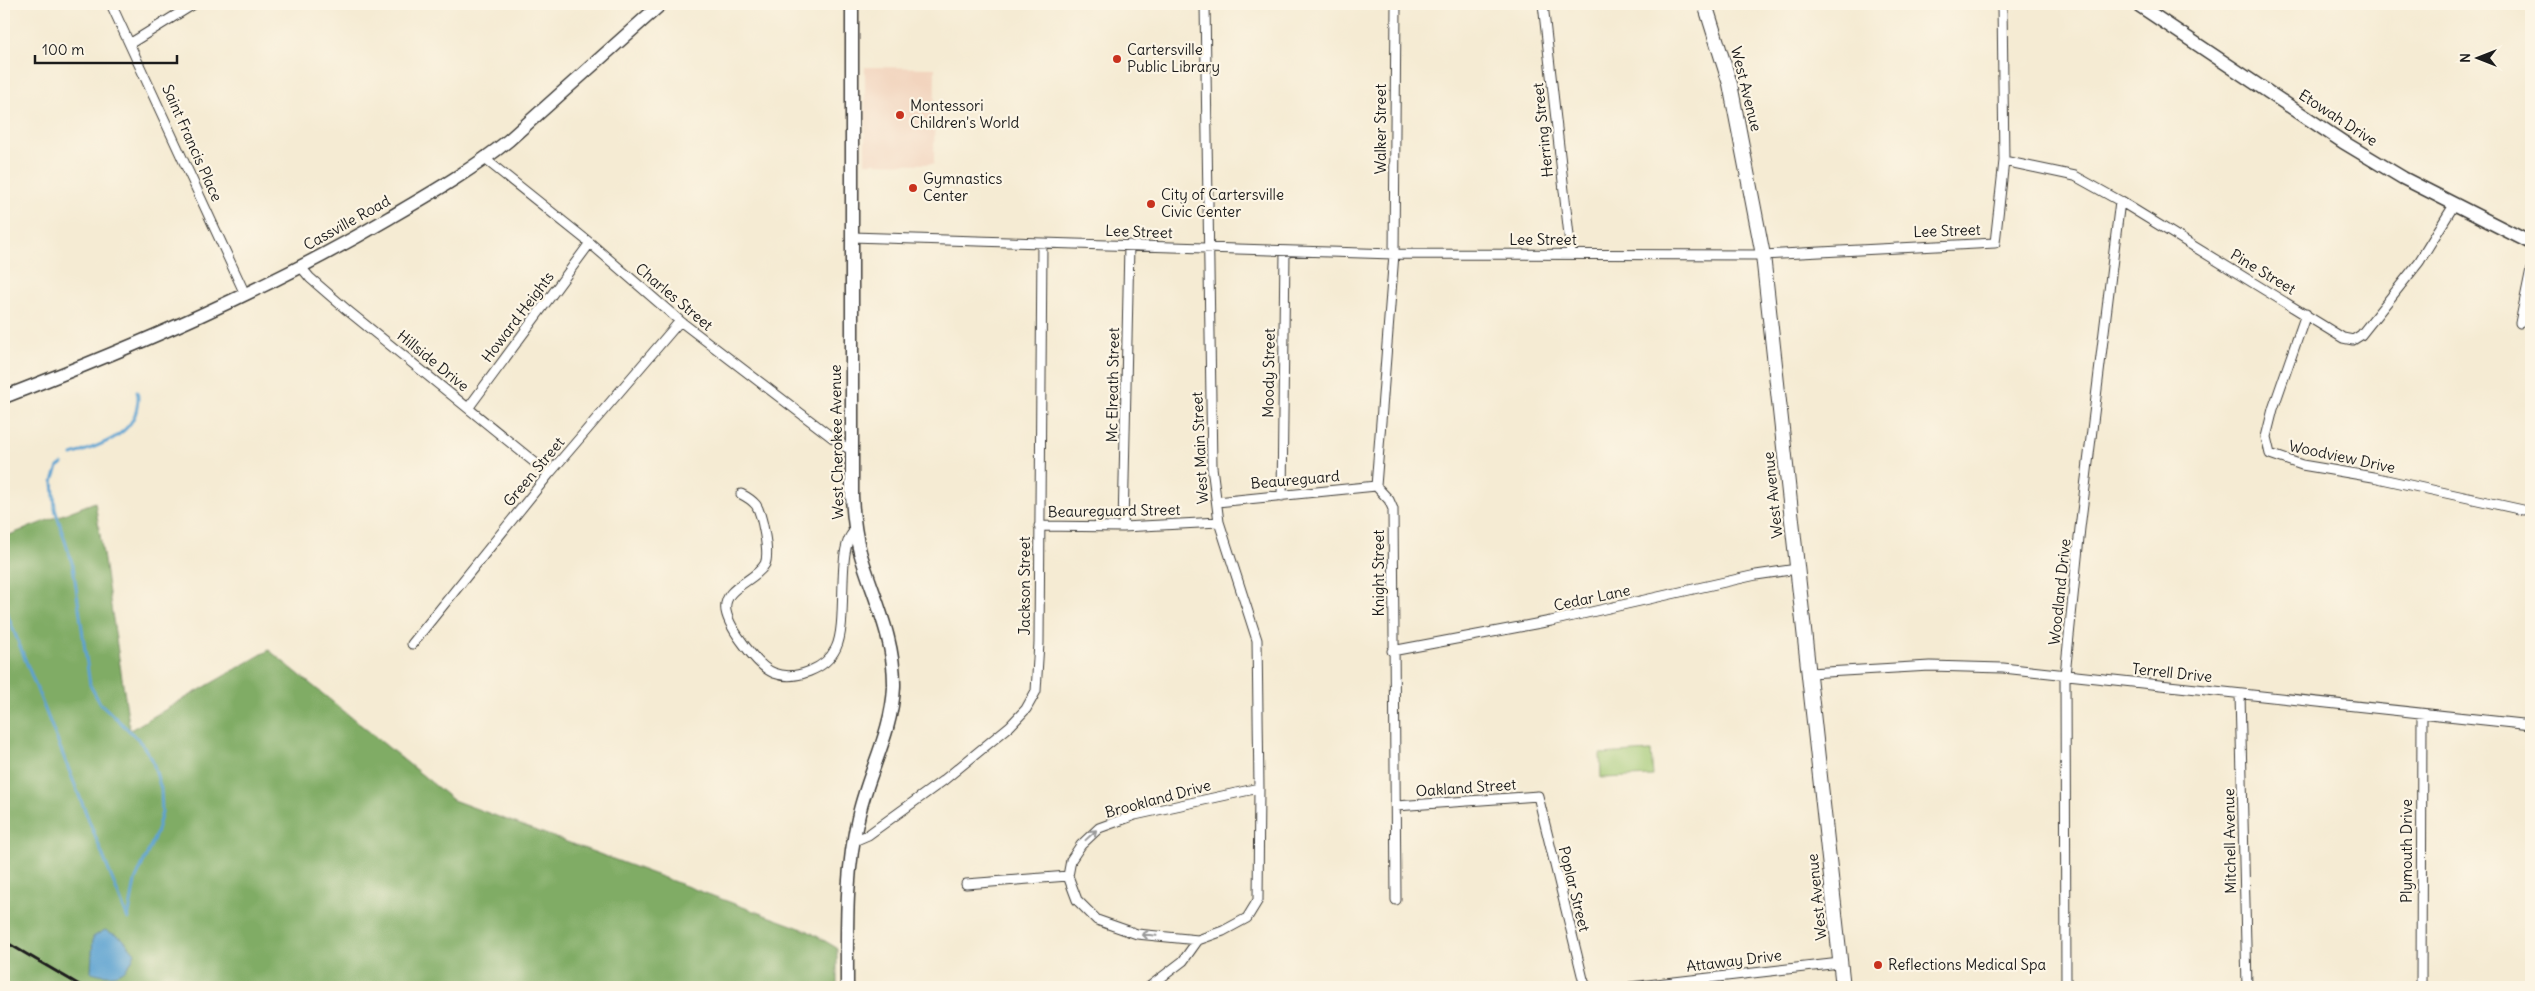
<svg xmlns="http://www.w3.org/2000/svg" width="2535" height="991" viewBox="0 0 2535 991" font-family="Delius,sans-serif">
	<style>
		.built { fill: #f2d4be }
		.green { fill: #a0c873; stroke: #5e7248 }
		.forest { fill: #80ac65; stroke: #4e6440 }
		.water { fill: #5ba2d1; stroke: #3c5f76 }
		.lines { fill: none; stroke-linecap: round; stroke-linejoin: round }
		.stream { stroke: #5ba2d1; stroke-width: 3 }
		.street-casing { stroke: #3d3b37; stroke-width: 11 }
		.secondary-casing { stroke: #3d3b37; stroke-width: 15 }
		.primary-casing { stroke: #3d3b37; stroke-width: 16 }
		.street { stroke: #fff; stroke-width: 9 }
		.secondary { stroke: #fff; stroke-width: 12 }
		.primary { stroke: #fff; stroke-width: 14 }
		.rail { stroke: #1c1c1c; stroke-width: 3 }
		.oneway { stroke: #999 }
		.poi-dot { fill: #c8321e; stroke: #fcf5e5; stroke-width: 2 }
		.labels { text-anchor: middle; stroke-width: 4.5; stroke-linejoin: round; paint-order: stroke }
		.poi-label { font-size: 15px; fill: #1c1c1c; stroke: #fcf5e5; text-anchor: start }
		.street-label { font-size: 15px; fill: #1c1c1c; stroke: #fcf5e5 }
	</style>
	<rect width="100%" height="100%" fill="#fcf5e5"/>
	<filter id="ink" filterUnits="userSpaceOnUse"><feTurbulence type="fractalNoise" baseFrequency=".02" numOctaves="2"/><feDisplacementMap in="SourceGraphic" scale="10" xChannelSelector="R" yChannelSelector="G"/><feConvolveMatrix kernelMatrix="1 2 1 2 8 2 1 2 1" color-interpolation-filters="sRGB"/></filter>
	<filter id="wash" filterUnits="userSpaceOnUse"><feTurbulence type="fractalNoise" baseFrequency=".0096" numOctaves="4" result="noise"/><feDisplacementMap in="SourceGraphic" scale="20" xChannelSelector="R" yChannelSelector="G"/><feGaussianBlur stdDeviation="1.12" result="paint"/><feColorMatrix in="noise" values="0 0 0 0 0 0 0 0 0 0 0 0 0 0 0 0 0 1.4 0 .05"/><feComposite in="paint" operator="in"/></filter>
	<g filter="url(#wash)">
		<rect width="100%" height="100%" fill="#f5ebd3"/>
		<path class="built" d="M865,67L935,68L934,164L865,163Z"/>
		<path class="green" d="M1651,751L1653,776L1601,778L1600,754Z"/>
		<path class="forest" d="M95,502L130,730L269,650L453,800L808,931L837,948V987H4V537Z"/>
		<path class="water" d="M105,930L122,938L135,953C126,977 114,978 91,972L93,937Z"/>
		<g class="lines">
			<path class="stream" d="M72,455C96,447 133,436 137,407C138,402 139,397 137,392
				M4,606L128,919L135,881L156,834L162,812L161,789L152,759L139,740L100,703L90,685L73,566L55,509L53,481L58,467L62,464"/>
		</g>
	</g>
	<g filter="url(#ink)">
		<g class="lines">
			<g class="street-casing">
				<path id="street" d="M111,4L245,294
					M1205,4L1212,467L1219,522L1257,640L1259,788L1258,900L1247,918L1223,931L1198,940L1137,934L1097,920L1077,900L1068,876L1071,860L1081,845L1099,828L1135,815L1259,788
					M1396,4L1394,254L1376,486L1389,500L1393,509L1396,900
					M1543,4L1571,253
					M2528,4H2531
					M131,43L194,4
					M485,159L590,243L680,321L842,445L850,449
					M2004,161L2075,176L2120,201L2343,338L2353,340L2361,335L2419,262L2454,205
					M852,237L1394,254L1763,255L1995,243L2004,161L2002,4
					M301,267L310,278L347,310L549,474
					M2306,314L2273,409L2266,437L2270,454L2302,465L2373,477L2523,510
					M2520,323L2531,269
					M469,407L590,243
					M741,494C747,497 751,499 756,505C762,514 770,553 765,564C755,582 722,587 726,611C729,628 758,667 774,673C795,681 826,669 836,648C849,622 835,544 855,531
					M1282,496L1285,251
					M1217,502L1376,486
					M1039,526L1123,527L1219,522
					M1123,527L1129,245
					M412,644L549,474L680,321
					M1392,651L1551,621L1756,575L1797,569
					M1809,673L1930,666L2003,668L2531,725
					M2240,694L2247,987
					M1396,806L1538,796L1583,979L1586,987H1589
					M854,841L868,835L944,780L1010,726L1026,709L1036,691L1039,643L1042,243
					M966,884L1068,876
					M1149,987L1183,961L1198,940
					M1630,987L1840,963
					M2066,987L2065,675L2080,528L2120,201
					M2421,987L2422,714"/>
			</g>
			<g class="secondary-casing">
				<path id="secondary" d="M2137,4L2343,142L2403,178L2531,243
					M4,397C136,346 267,290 389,218C430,194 472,170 509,140L661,4
					M847,987C847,930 845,870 859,814C869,771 892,732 894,687C895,638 873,597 860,552C855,533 853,515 852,496V4"/>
			</g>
			<g class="primary-casing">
				<path id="primary" d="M1705,4L1730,84L1763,255L1843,987"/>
			</g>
			<use href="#street" class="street"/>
			<use href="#secondary" class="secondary"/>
			<use href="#primary" class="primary"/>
			<path class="rail" d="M4,941L83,987"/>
		</g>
		<defs><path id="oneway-shaft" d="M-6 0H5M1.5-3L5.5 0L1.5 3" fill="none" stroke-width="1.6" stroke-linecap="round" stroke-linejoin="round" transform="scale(1.25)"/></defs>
		<g class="oneway">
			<use href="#oneway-shaft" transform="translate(1091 835) rotate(-43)"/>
			<use href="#oneway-shaft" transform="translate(1149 935) rotate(-174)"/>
		</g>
	</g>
	<g class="poi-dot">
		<circle cx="1117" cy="59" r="5"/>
		<circle cx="900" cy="115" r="5"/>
		<circle cx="913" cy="188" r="5"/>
		<circle cx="1151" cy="204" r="5"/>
		<circle cx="1878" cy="965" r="5"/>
	</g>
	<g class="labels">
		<g class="poi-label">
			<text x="1127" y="55">Cartersville<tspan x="1127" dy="17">Public Library</tspan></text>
			<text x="910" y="111">Montessori<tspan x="910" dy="17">Children's World</tspan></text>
			<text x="923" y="184">Gymnastics<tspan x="923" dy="17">Center</tspan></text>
			<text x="1161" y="200">City of Cartersville<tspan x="1161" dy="17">Civic Center</tspan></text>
			<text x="1888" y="970">Reflections Medical Spa</text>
		</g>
		<g class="street-label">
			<text transform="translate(1746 89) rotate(76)" y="5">West Avenue</text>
			<text transform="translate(2338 118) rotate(33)" y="5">Etowah Drive</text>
			<text transform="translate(1381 129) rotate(-90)" y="5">Walker Street</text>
			<text transform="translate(1543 130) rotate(-96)" y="5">Herring Street</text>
			<text transform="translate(192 143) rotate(66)" y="5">Saint Francis Place</text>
			<text transform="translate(347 223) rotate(-29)" y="5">Cassville Road</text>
			<text transform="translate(1947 231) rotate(-2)" y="5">Lee Street</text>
			<text transform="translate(1139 232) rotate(2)" y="5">Lee Street</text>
			<text x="1543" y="245">Lee Street</text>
			<text transform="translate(2263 272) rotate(31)" y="5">Pine Street</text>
			<text transform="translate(674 297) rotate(40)" y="5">Charles Street</text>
			<text transform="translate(518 317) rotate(-53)" y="5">Howard Heights</text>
			<text transform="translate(433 361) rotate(39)" y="5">Hillside Drive</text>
			<text transform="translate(1269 373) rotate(-89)" y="5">Moody Street</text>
			<text transform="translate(1113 385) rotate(-89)" y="5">Mc Elreath Street</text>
			<text transform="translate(837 442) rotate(-91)" y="5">West Cherokee Avenue</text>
			<text transform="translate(1200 448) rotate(-93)" y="5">West Main Street</text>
			<text transform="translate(2342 457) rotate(12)" y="5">Woodview Drive</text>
			<text transform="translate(534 472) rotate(-50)" y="5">Green Street</text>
			<text transform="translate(1295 480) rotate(-5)" y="5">Beaureguard</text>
			<text transform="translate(1773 495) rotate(-96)" y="5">West Avenue</text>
			<text transform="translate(1114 511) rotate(-1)" y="5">Beaureguard Street</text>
			<text transform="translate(1379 573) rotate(-90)" y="5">Knight Street</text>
			<text transform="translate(1025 586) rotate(-90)" y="5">Jackson Street</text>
			<text transform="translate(2060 592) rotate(-84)" y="5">Woodland Drive</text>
			<text transform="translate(1592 598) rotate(-12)" y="5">Cedar Lane</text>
			<text transform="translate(2172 673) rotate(6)" y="5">Terrell Drive</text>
			<text transform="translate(1466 788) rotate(-4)" y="5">Oakland Street</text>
			<text transform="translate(1158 799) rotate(-15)" y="5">Brookland Drive</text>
			<text transform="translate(2230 841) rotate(-91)" y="5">Mitchell Avenue</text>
			<text transform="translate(2407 851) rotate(-90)" y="5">Plymouth Drive</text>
			<text transform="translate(1574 889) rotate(76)" y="5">Poplar Street</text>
			<text transform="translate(1817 897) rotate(-96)" y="5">West Avenue</text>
			<text transform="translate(1734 961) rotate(-7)" y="5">Attaway Drive</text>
		</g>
	</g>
	<rect width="2535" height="991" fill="none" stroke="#fcf5e5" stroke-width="20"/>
	<g transform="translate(2478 58) rotate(270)" stroke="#fcf5e5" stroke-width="4" paint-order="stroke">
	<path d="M0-4L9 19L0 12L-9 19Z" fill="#1c1c1c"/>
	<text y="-8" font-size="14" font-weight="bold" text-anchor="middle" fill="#1c1c1c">N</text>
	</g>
	<path d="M35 55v8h142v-8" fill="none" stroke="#1c1c1c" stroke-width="2.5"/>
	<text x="42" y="55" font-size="15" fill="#1c1c1c" stroke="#fcf5e5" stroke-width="4" paint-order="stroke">100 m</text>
</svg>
